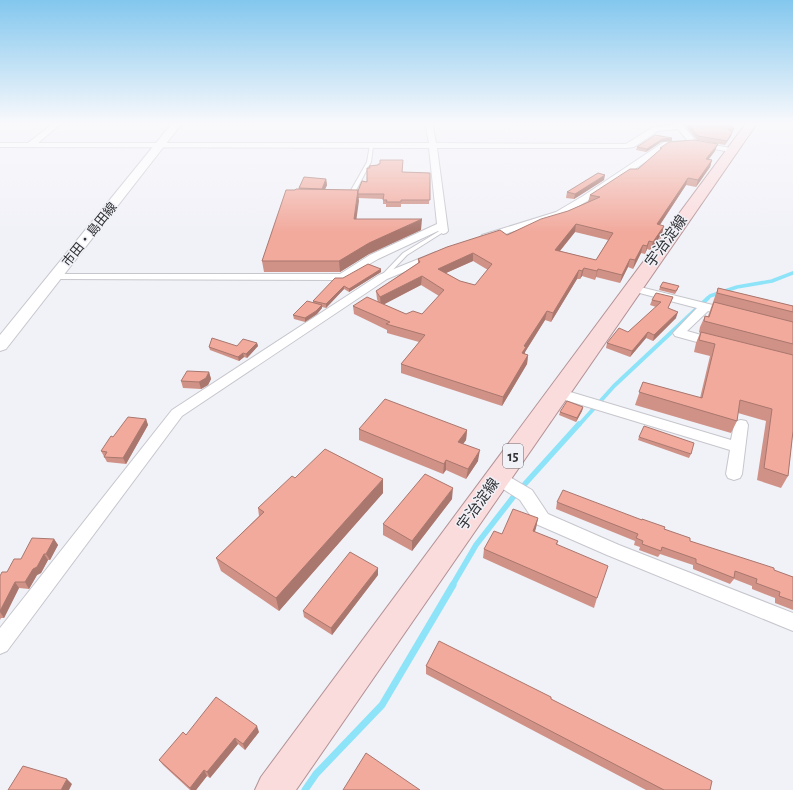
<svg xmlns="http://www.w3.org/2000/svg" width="793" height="790" viewBox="0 0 793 790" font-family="'Alegreya Sans','Noto Sans JP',sans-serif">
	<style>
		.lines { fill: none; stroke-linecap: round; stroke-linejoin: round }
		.stream-far3 { stroke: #8de3f7; stroke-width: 3.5 }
		.stream-far2 { stroke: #8de3f7; stroke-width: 4 }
		.stream-far1 { stroke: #8de3f7; stroke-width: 5.5 }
		.stream { stroke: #8de3f7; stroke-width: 7 }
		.service-casing { stroke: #c6c6cd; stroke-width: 2 }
		.minor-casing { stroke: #c6c6cd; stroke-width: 2 }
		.tertiary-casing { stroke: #c6c6cd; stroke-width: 2 }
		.primary-casing { stroke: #b29294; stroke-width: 2 }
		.service { fill: #fff; fill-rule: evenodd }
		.minor { fill: #fff; fill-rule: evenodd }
		.tertiary { fill: #fff; fill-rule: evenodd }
		.primary { fill: #fbdcdd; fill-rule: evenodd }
		.wall { fill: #d09287; fill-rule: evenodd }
		.shaded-wall { fill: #a9776e }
		.building { fill: #f2aa9d; stroke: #a9776e; fill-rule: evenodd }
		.labels { text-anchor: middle; stroke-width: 3; stroke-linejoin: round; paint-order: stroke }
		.far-street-label { font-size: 13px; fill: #313234; stroke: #f1f1f8 }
		.shield { fill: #f1f1f8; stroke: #6b6b6f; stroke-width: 1 }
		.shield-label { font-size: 14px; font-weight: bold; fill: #313234 }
		.street-label { font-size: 15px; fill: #313234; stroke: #f1f1f8 }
	</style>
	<rect width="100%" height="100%" fill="#f1f1f8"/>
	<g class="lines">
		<path class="stream-far3" d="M707,299L710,296L737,287L772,281L793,273"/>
		<path class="stream-far2" d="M579,425L614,386L708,298"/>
		<path class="stream-far1" d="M452,586L476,545L514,496L579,424"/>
		<path class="stream" d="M305,790L316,774L382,705L453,585"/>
		<g class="service-casing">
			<path id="service" d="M370,145L373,146L371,162L354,194L345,196V194L350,192L367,162Z
				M441,230L445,231L407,255L385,278H381V276L403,253Z"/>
		</g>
		<g class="minor-casing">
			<path id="minor" d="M55,122H63L38,143H429L425,122H432L436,143L626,144L653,127L675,125L673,122H680L696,141L689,146H669L589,200L562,216L486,240L481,237L482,235L556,212L583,196L664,142L688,141L678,129L658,131L634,147L626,148H437L448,231L446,233L443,234L438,231L378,259L342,280L55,279L51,278L49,276L51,274H340L370,255L437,224L429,148L0,147V143H28Z
				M695,142L731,148L735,150L731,152L698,146H695Z
				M436,252L441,255L440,257L387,279L182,416L7,651L0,654V628L172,410L379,275Z
				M632,285L733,310L735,313L733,316L729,317L708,311L687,331L719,340L721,343L719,346L715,347L675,336L673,333L697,308L628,290L626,288L628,286Z
				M557,388L731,440L734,425L736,421L741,420L746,421L748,425L742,474L740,478L734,480L728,478L726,474L730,450L552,396L550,393L552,390Z
				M497,471L503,473L532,490L548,514L619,545L793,613V631L607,555L536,524L520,500L491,481L489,477L491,473Z"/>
		</g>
		<g class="tertiary-casing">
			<path id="tertiary" d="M173,122H183L6,349L0,351V335Z"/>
		</g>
		<g class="primary-casing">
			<path id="primary" d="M747,122H758L296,790H255L261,777Z"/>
		</g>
		<use href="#service" class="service"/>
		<use href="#minor" class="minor"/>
		<use href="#tertiary" class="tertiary"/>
		<use href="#primary" class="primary"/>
	</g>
	<path class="wall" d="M71,122H171L169,124H71Z
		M682,122H726L734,129L731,136L725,145L697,140Z
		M672,138V141L661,142L646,152L636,150L637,147Z
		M660,148L715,151L709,159L712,160L710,167L696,187L686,185L660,225L662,234L650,250L647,249L645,254L641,253L633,269L628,267L620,283L596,277L595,280L582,276L580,279H577L551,322L545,320L525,352V354L528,355L527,364L502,406L401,373V364L419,342L387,333V330L354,314L353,306L378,302L377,299L376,291L418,263V259L507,235L568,211L588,202L590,195L638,169L660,150ZM575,232L608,240L596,260L560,251ZM473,261L488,270L475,285L460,281L446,273ZM421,285L439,296L422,314H406L383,304Z
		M403,160L402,172L430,173L429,204H401V207H386V204H383V199L358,198L356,219L421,230L369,254L340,272H264L262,261L295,190L326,179L327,185L325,189L358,191L367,182L378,165Z
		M604,180L574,199L566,198L567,192Z
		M381,269V272L349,292L344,289L326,308L322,307V308L317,314L305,322L294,319L293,315L313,303V301L343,278Z
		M660,287L678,289L675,294L659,290Z
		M718,288L793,306V431L788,476L781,488L757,480L766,421L738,413L737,421L731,433L635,405L643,382L700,398L710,356L694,352L696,343L700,333L699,332L700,327L705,316H708Z
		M673,297L668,308L676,318L653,341L646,338L630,357L606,348L607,343L628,332L656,307L650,305L652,300Z
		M257,343L258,346L247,358L244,357L239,361L210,350L209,347L237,346Z
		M209,372L211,379L208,385L201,389L183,388L181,381Z
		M583,407L582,411L576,422L559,415L560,412Z
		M146,419L148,425L126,464L107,462L101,451Z
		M359,429L467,430L466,440L463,444L478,461L466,479L446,470L443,474L359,440Z
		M639,437L691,454L689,458L638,440Z
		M295,478L383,493L279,611L221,571L216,558L259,516L258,508Z
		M452,499L412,551L383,535V524Z
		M557,502L641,520L664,529L690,541L793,577V610L775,603V598L752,589V586L734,579L730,584L693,569V565L660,554L658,557L639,550L640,547L634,545L635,541L556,509Z
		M538,518L535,532L558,541L557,545L597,598L594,608L483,558L484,549L502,534Z
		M54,539L58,545L50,560H48L41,573L37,575L29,589L19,588L4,618H1L0,620V576L7,572L21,559Z
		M378,575L332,635L304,617L303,611Z
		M426,666L551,699L710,790H646L426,674Z
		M259,732L245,750L238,744L210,778L207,776L196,790H190L163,765L159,760L186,735Z"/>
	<path class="shaded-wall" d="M732,132L731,136L725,145L727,141Z
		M672,138V141L661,142L646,152L647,149L662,139Z
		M718,144L715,151L703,166L706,159Z
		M712,160L710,167L696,187L698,180Z
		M605,175L604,180L574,199L575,194Z
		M688,178L686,185L655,232L657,224Z
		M326,179L327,185L323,194L322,189Z
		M358,190L359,201L355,229L354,219Z
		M422,219L421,230L369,254L340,272L339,261L369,243Z
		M576,224L575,232L554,258L555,250Z
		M664,226L662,234L650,250L653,242Z
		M649,241L647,249L645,254L647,246Z
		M643,245L641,253L633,269L635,260Z
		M473,253V261L437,277L438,269Z
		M630,259L628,267L620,283L622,275Z
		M584,268L582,276L580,279L582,271Z
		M381,269V272L349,292V289Z
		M598,269L596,277L595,280L597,271Z
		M579,270L577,279L551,322L553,313Z
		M422,276L421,285L381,306L380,297Z
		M344,286V289L326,308V304Z
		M322,305V308L317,314L305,322V318Z
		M547,311L545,320L525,352L524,356L522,353L524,346Z
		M678,312L676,318L653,341L654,335Z
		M648,332L646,338L630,357L632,351Z
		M257,343L258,346L247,358L246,354Z
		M243,353L244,357L239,361L238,357Z
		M528,355L527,364L502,406L503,397Z
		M209,372L211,379L208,385L201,389L199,382Z
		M583,407L582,411L576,422L577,418Z
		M146,419L148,425L126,464L123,458Z
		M467,430L466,440L457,452L458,442Z
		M480,450L478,461L466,479L468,469Z
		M446,460V470L443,474L444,464Z
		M383,479V493L279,611L276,598Z
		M453,488L452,499L412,551V541Z
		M538,518L536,528L531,540L533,531Z
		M54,539L58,545L50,560L46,554Z
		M44,554L48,560L41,573L37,575L29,589L25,582L33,569Z
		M378,568V575L332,635L331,628Z
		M15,582L19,588L4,618L0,612V611Z
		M257,726L259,732L245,750L243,744Z
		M235,738L238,744L210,778L207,772Z
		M204,770L207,776L196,790H191L190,788Z
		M67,779L72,784L69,790H61Z"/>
	<path class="building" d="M686,122H726L734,129H728L732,132L727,141L698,136Z
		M655,135L672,138L662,139L647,149L637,147Z
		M694,140L718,144L706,159L712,160L698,180L688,178L657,224L664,226L653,242L649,241L647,246L643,245L635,260L630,259L622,275L598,269L597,271L584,268L582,271L579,270L553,313L547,311L524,346L526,347L522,353L528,355L503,397L401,364L425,335L386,324L390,322L353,306L367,297L406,314L413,311L422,314L444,290L422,276L380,297L376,291L420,262L418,259L447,247L500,230L507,235L541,219L568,211L600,197L590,195L630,169H638L662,148H660L669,142ZM576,224L613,233L596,260L555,250ZM473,253L492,264L475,285L460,281L438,269Z
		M380,160H403L402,172L430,173V200H401V202H386L387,200H383L384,194H358V191L362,181L367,182V168H370L369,166L378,165V164H380Z
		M598,173L605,175L575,194L567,192Z
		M304,177L326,179L322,189L299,188Z
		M296,189L358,190L354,219H422L369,243L339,261H262L286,190H295Z
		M368,264L381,269L349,289L344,286L326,304L313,301L335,278H343Z
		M663,282L679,286L676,291L660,287Z
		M718,288L793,306V312L717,293Z
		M656,293L673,297L668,308L678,312L654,335L648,332L632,351L607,343L619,328L628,332L661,302L652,300Z
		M307,301L322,305L316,311L305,318L293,315Z
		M714,302L793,322V344L704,321L705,316L709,317Z
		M701,332L793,355V431L788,476L764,468L772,409L740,400L737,421L639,392L643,382L702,398L715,344L699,340Z
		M212,338L237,346L243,339L257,343L246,354L243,353L238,357L209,347Z
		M187,371L209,372L206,378L199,382L181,381Z
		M385,399L467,430L458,442L480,450L468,469L446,460L444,464L359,429Z
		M567,401L583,407L577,418L560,412Z
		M128,417L146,419L123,458L104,457L107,452L101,451L111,436L113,437Z
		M644,426L694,443L691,454L639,437Z
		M325,449L383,479L276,598L216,558L264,512L258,508L292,476L295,478Z
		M425,474L453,488L412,541L383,524Z
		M563,490L642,520V519L665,527L664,529L690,538V541L774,568V570L793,577V601L779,596L780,592L756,583L757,579L735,571L734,578L696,563V559L662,547L661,551L642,544L643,541L636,538L638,534L557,502Z
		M513,509L538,518L533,531L558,541L556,544L608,566L597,598L484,549L494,531L502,534Z
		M32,538L54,539L46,554H44L37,567L33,569L25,582H15L0,611V576L2,572H7L14,559H21Z
		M350,552L378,568L331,628L303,611Z
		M439,641L551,697V699L712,781L710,790H664L426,666Z
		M216,697L257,726L243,744L235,738L207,772L204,770L190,788L159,760L183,732L186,735Z
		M366,753L420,790H343Z
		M23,766L67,779L61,790H8Z"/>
	<linearGradient id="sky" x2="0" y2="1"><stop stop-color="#83c7ee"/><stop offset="0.53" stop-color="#f9f9fc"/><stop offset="1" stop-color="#f9f9fc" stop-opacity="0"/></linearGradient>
	<rect width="793" height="232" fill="url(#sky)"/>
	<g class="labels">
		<g class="far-street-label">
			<text transform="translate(89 234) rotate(-51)" y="5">市田・島田線</text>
		</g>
		<rect class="shield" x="503" y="444" width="20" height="24" rx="3"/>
		<g class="shield-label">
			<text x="513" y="461">15</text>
		</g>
		<g class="street-label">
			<text transform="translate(666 241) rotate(-54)" y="5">宇治淀線</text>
			<text transform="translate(478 504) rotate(-54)" y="5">宇治淀線</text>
		</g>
	</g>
</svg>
